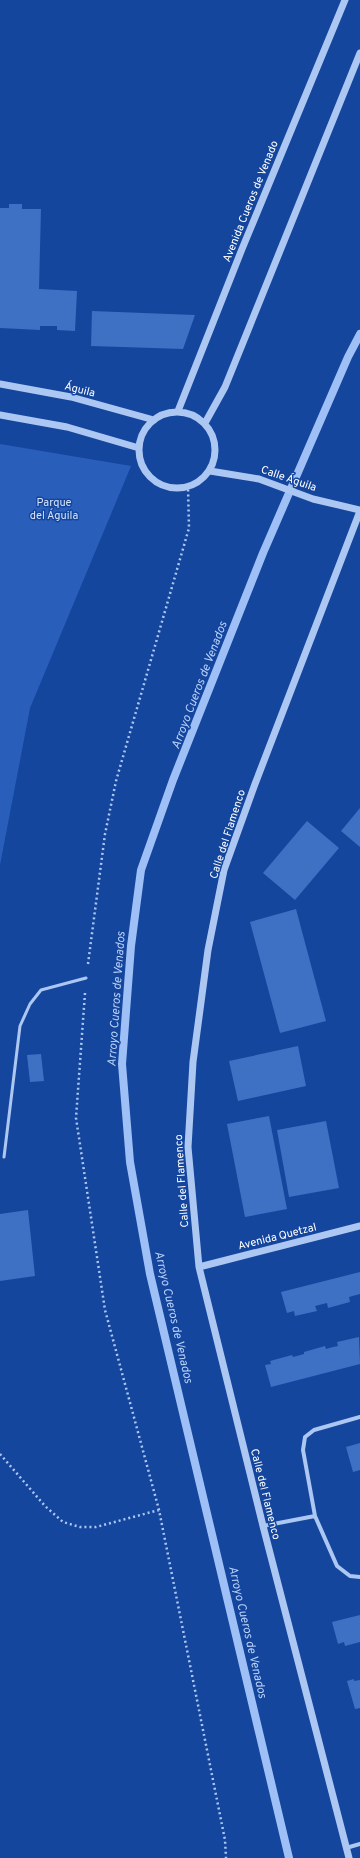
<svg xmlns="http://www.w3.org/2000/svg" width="360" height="1858" viewBox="0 0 360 1858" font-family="Overpass,sans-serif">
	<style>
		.green { fill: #295fbb }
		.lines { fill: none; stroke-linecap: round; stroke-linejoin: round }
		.stream { stroke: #9fc0f6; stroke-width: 8 }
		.building { fill: #3e70c4 }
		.path { stroke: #adc7f3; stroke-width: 2.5; stroke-dasharray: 2 3; stroke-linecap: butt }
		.service { stroke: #adc7f3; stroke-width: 3 }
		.minor { stroke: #adc7f3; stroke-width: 4 }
		.tertiary { stroke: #adc7f3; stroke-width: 7 }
		.labels { text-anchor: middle; stroke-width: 3; stroke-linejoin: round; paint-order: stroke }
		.street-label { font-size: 11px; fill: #fff; stroke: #15469e }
		.park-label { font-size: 11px; fill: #d5e4fd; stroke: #15469e }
		.water-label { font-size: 12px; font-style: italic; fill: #bad2f9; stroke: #15469e }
	</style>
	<rect width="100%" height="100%" fill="#15469e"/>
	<path class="green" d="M0,444L131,466L30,708L0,865Z"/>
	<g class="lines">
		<path class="stream" d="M289,1858L150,1274L130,1162L122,1064L131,946L141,870L173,780L263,553L348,357L360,334"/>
	</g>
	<path class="building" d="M9,204H22V209H41L39,289L77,291L75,331L57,330V326H40V330L0,328V208H9Z
		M92,311L195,315L183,349L91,346Z
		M360,808V847L341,831Z
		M307,821L339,848L295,900L263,873Z
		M296,909L326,1021L280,1033L250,922Z
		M298,1046L306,1086L238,1101L229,1061Z
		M41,1054L44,1081L30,1082L27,1055Z
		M269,1116L287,1209L245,1217L227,1124Z
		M326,1121L339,1188L289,1197L277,1130Z
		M28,1210L35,1276L0,1281V1214Z
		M360,1272V1294L349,1297L350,1302L328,1308L327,1303L315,1306L317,1311L295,1316L294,1311L287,1313L281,1292Z
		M359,1337L360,1364L271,1387L265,1365L271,1364L270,1361L292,1355L293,1357L304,1354V1352L325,1346L326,1349L333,1347L338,1346L337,1342Z
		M360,1443V1470L353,1472L346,1447Z
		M360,1615V1642L345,1646L344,1642L338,1644L332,1622Z
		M354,1679V1681L360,1680V1708L355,1709L347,1681Z"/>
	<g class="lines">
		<path class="path" d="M88,964L105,834L116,781L189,528L188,487
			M85,993L76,1118L105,1310L159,1510L225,1840L226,1858
			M0,1454L45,1506L63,1522L80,1527H96L159,1510"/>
		<path class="service" d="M4,1157L20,1026L30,1004L41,990L86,978"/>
		<path class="minor" d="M360,1417L314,1430L305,1437L303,1450L315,1516L337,1566L350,1576L360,1577
			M263,1526L315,1516
			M346,1848L360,1844"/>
		<path class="tertiary" d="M0,384L71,397L154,420
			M178,411L242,249L345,0
			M139 450a38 38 0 1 1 76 0a38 38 0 1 1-76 0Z
			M0,415L67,427L139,448
			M205,423L225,387L360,53
			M210,471L259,479L313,499L360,510
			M199,1267L360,1226
			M349,1858L263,1526L199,1267L188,1147L193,1062L208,950L224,870L255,784L360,511"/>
	</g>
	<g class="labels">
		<g class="street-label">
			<text transform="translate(250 201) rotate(-68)" y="4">Avenida Cueros de Venado</text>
			<text transform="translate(80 389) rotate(14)" y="4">Águila</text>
			<text transform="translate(289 478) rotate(19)" y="4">Calle Águila</text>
			<text transform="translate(227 834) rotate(-72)" y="4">Calle del Flamenco</text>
			<text transform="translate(181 1181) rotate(-94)" y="4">Calle del Flamenco</text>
			<text transform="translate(277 1236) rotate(-14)" y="4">Avenida Quetzal</text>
			<text transform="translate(266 1494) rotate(76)" y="4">Calle del Flamenco</text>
		</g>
		<g class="park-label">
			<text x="54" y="506">Parque<tspan x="54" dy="13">del Águila</tspan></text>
		</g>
		<g class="water-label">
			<text transform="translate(199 685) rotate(-69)" y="4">Arroyo Cueros de Venados</text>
			<text transform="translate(116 999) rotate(-86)" y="4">Arroyo Cueros de Venados</text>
			<text transform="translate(174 1317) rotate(77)" y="4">Arroyo Cueros de Venados</text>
			<text transform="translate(248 1632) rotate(77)" y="4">Arroyo Cueros de Venados</text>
		</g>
	</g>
</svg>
